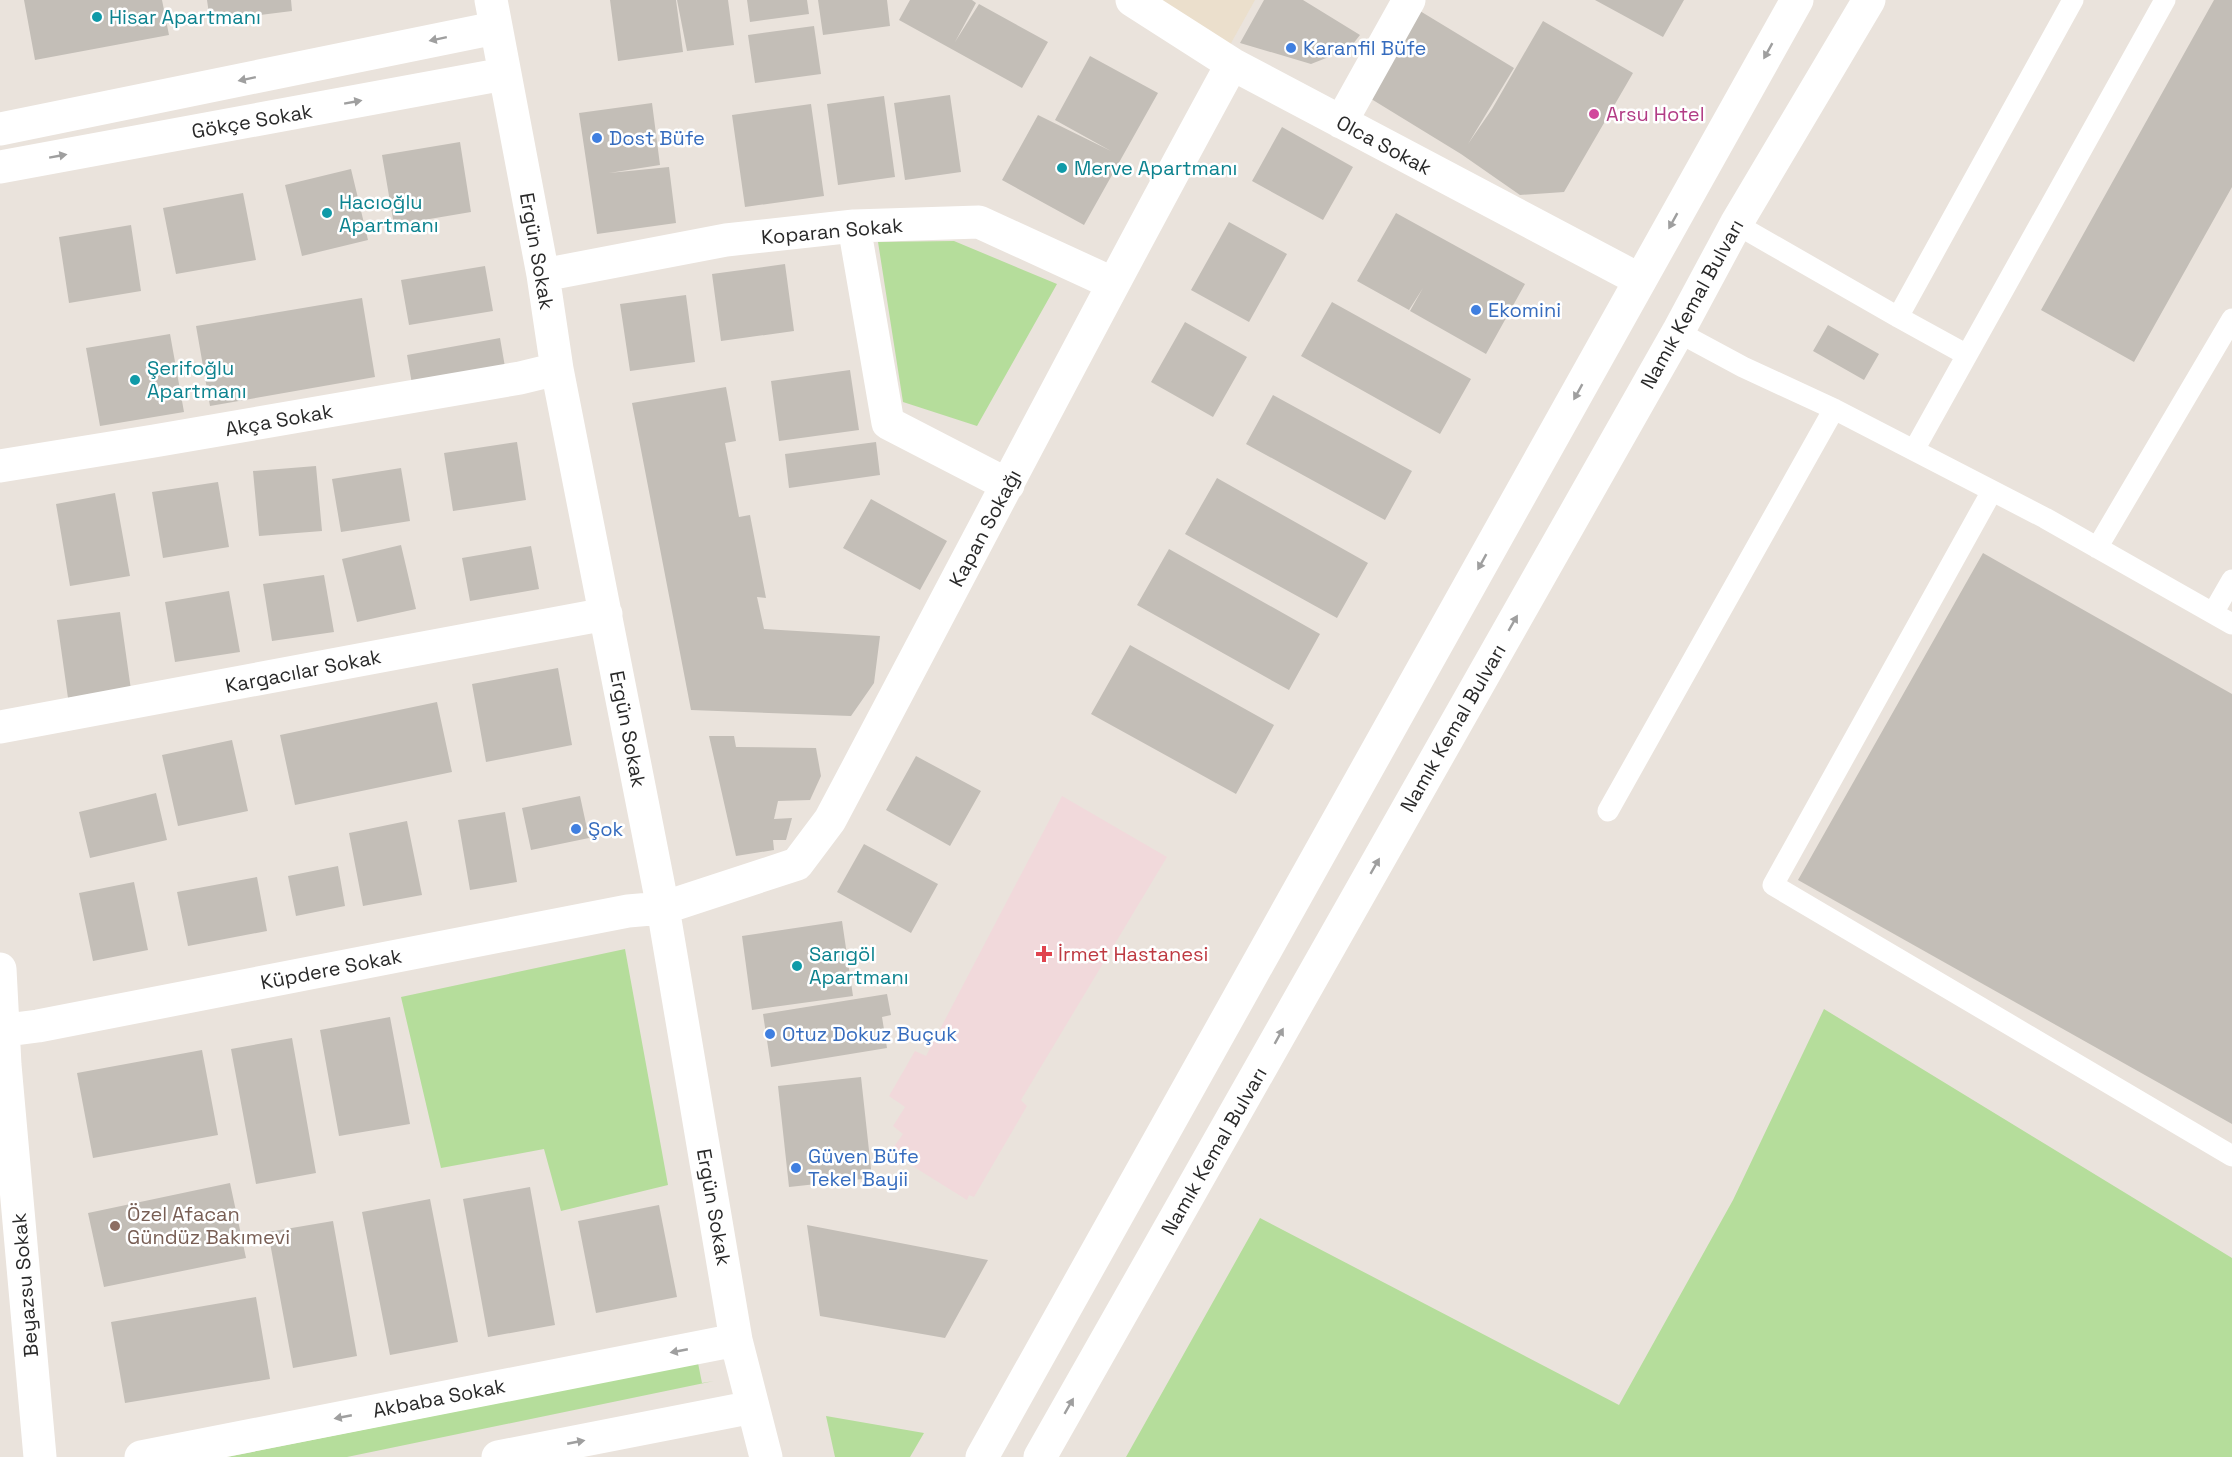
<svg xmlns="http://www.w3.org/2000/svg" width="2232" height="1457" viewBox="0 0 2232 1457" font-family="'Space Grotesk',sans-serif">
	<style>
		.education { fill: #ebdfcc }
		.medical { fill: #f1d9db }
		.green { fill: #b5dd9b }
		.building { fill: #c3beb7 }
		.lines { fill: none; stroke-linecap: round; stroke-linejoin: round }
		.service { stroke: #fff; stroke-width: 21 }
		.minor { stroke: #fff; stroke-width: 33 }
		.secondary { stroke: #fff; stroke-width: 33 }
		.oneway { fill: #9f9f9f }
		.culture-dot { fill: #0f9aa8; stroke: #fff; stroke-width: 2 }
		.shop-dot { fill: #3f7fe0; stroke: #fff; stroke-width: 2 }
		.hotel-dot { fill: #d1479c; stroke: #fff; stroke-width: 2 }
		.health-dot { fill: #e0444e; stroke: #fff; stroke-width: 2 }
		.education-dot { fill: #8d6e63; stroke: #fff; stroke-width: 2 }
		.labels { text-anchor: middle; stroke-width: 5; stroke-linejoin: round; paint-order: stroke }
		.culture-label { font-size: 20px; fill: #0d838f; stroke: #fff; text-anchor: start }
		.shop-label { font-size: 20px; fill: #366cbe; stroke: #fff; text-anchor: start }
		.hotel-label { font-size: 20px; fill: #b23c85; stroke: #fff; text-anchor: start }
		.street-label { font-size: 20px; fill: #292929; stroke: #fff }
		.health-label { font-size: 20px; fill: #be3a42; stroke: #fff; text-anchor: start }
		.education-label { font-size: 20px; fill: #785e54; stroke: #fff; text-anchor: start }
	</style>
	<rect width="100%" height="100%" fill="#eae3dc"/>
	<path class="education" d="M1159,0H1255L1230,45Z"/>
	<path class="medical" d="M1062,796L1167,857L1021,1100L1027,1106L974,1197L969,1195L967,1200L890,1152L903,1134L893,1126L905,1107L889,1096L915,1051L926,1056Z"/>
	<path class="green" d="M954,241L1057,284L977,426L903,402L878,242Z
		M625,949L668,1185L561,1211L544,1149L441,1168L401,997Z
		M1824,1009L2232,1258V1457H1126L1260,1218L1619,1405L1733,1200Z
		M698,1363L702,1383L714,1381L347,1457H227Z
		M826,1416L924,1433L910,1457H835Z"/>
	<path class="building" d="M24,0H162L169,35L35,60Z
		M207,0H291L292,11L210,21Z
		M610,0H676L683,52L618,61Z
		M677,0H728L734,45L687,51Z
		M747,0H807L809,14L750,22Z
		M818,0H887L890,26L823,35Z
		M910,0H972L976,3L955,42L979,4L1048,42L1022,88L899,20Z
		M1264,0H1303L1360,35L1349,49L1311,64L1240,43Z
		M1595,0H1684L1663,37Z
		M2214,0H2232V187L2134,362L2041,310Z
		M1420,11L1514,68L1468,144L1492,109L1543,21L1633,73L1564,192L1520,195L1461,154L1368,97Z
		M814,26L821,74L755,83L748,35Z
		M1090,56L1158,93L1084,225L1002,180L1038,115L1111,151L1055,120Z
		M950,95L961,172L905,180L894,103Z
		M884,96L895,177L838,185L827,104Z
		M652,103L660,165L609,173L669,167L676,223L597,234L579,113Z
		M811,104L824,196L745,207L732,115Z
		M1282,127L1353,167L1323,220L1252,181Z
		M460,142L471,212L394,225L382,155Z
		M351,169L368,240L302,256L285,185Z
		M243,193L256,260L176,274L163,208Z
		M1396,213L1525,284L1486,354L1410,311L1423,288L1409,310L1357,281Z
		M1229,222L1287,254L1249,322L1191,290Z
		M131,225L141,291L69,303L59,237Z
		M785,264L794,331L721,341L712,274Z
		M485,266L493,311L409,325L401,280Z
		M686,295L695,362L630,371L620,304Z
		M362,298L375,377L210,406L196,326Z
		M1332,302L1471,379L1440,434L1301,356Z
		M1185,322L1247,357L1213,417L1151,382Z
		M1828,325L1879,354L1864,380L1813,351Z
		M170,334L184,412L100,426L86,348Z
		M500,338L505,367L412,384L407,355Z
		M850,370L859,430L779,441L771,381Z
		M726,387L736,441L725,443L739,517L750,515L766,598L757,597L764,629L880,636L874,683L851,716L691,710L632,403Z
		M1273,395L1412,471L1385,520L1246,444Z
		M517,442L526,500L453,511L444,453Z
		M876,442L880,475L789,488L785,454Z
		M316,466L322,531L259,536L253,471Z
		M401,468L410,521L341,532L332,479Z
		M1217,478L1368,563L1337,618L1185,534Z
		M218,482L229,547L163,558L152,492Z
		M115,493L130,576L70,586L56,504Z
		M871,499L947,541L920,590L843,548Z
		M401,545L416,609L357,622L342,559Z
		M531,546L539,589L470,601L462,558Z
		M1169,549L1320,634L1289,690L1137,605Z
		M1983,553L2232,694V1124L1798,880Z
		M324,575L334,632L272,641L263,584Z
		M229,591L240,652L175,662L165,602Z
		M120,612L131,690L68,698L57,620Z
		M1130,645L1274,725L1236,794L1091,714Z
		M558,668L572,745L486,762L472,684Z
		M437,702L452,772L295,805L280,735Z
		M709,736H734L736,747L816,748L821,776L810,800L778,801L774,819L792,818L786,840H773L774,850L736,856Z
		M232,740L248,811L178,826L162,755Z
		M916,756L981,791L950,846L886,810Z
		M156,793L167,840L90,858L79,812Z
		M580,796L589,838L531,850L522,808Z
		M505,812L517,882L470,890L458,820Z
		M407,821L422,895L363,906L349,833Z
		M864,844L938,884L911,933L837,892Z
		M338,866L345,906L296,916L288,876Z
		M257,877L267,931L188,946L177,892Z
		M134,882L148,950L93,961L79,893Z
		M842,921L853,996L752,1010L742,936Z
		M887,994L891,1015L882,1017L887,1048L771,1067L763,1014Z
		M390,1017L410,1124L339,1136L320,1030Z
		M292,1038L316,1173L256,1184L231,1049Z
		M202,1050L218,1135L93,1158L77,1073Z
		M861,1077L872,1178L789,1187L778,1086Z
		M230,1183L246,1258L104,1287L88,1213Z
		M530,1187L555,1325L488,1337L463,1199Z
		M430,1199L458,1342L390,1355L362,1212Z
		M659,1205L677,1297L596,1313L578,1221Z
		M333,1221L357,1356L293,1368L268,1232Z
		M807,1225L988,1260L945,1338L820,1316Z
		M256,1297L270,1379L125,1403L111,1322Z"/>
	<g class="lines">
		<path class="service" d="M1736,224L1898,317L1967,355
			M1898,317L2073,0
			M1678,332L1743,367L1834,409L2045,518L2232,624
			M1914,450L2165,0
			M1992,491L1773,885L2232,1156
			M2097,548L2232,319
			M2213,613L2232,580
			M1608,811L1834,409"/>
		<path class="minor" d="M491,0L543,275L557,369L663,908L736,1340L766,1457
			M1132,0L1232,64L1640,280
			M1341,122L1409,0
			M0,129L495,28
			M0,167L504,74
			M854,226L888,423L1008,485
			M543,275L726,240L854,226L979,222L1112,283
			M0,466L154,441L520,378L557,369
			M0,727L606,614
			M0,969L5,1065L40,1457
			M0,1031L38,1026L628,911L663,908L797,864L830,820C964,568 1095,314 1232,64
			M141,1457L736,1340
			M498,1457L753,1407"/>
		<path class="secondary" d="M982,1457L1797,0
			M1040,1457L1678,332L1736,224L1869,0"/>
	</g>
	<defs><path id="oneway-solid" d="M-6-.8H1V-3.2L6.5 0L1 3.2V.8H-6Z" transform="scale(1.5)"/></defs>
	<g class="oneway">
		<use href="#oneway-solid" transform="translate(438 39) rotate(168)"/>
		<use href="#oneway-solid" transform="translate(1768 51) rotate(119)"/>
		<use href="#oneway-solid" transform="translate(247 79) rotate(168)"/>
		<use href="#oneway-solid" transform="translate(353 102) rotate(-10)"/>
		<use href="#oneway-solid" transform="translate(58 156) rotate(-10)"/>
		<use href="#oneway-solid" transform="translate(1673 221) rotate(119)"/>
		<use href="#oneway-solid" transform="translate(1578 392) rotate(119)"/>
		<use href="#oneway-solid" transform="translate(1482 562) rotate(119)"/>
		<use href="#oneway-solid" transform="translate(1513 623) rotate(-60)"/>
		<use href="#oneway-solid" transform="translate(1375 866) rotate(-60)"/>
		<use href="#oneway-solid" transform="translate(1279 1036) rotate(-61)"/>
		<use href="#oneway-solid" transform="translate(679 1351) rotate(169)"/>
		<use href="#oneway-solid" transform="translate(1069 1406) rotate(-60)"/>
		<use href="#oneway-solid" transform="translate(343 1417) rotate(169)"/>
		<use href="#oneway-solid" transform="translate(576 1442) rotate(-11)"/>
	</g>
	<g class="culture-dot">
		<circle cx="97" cy="17" r="6"/>
		<circle cx="1062" cy="168" r="6"/>
		<circle cx="327" cy="213" r="6"/>
		<circle cx="135" cy="380" r="6"/>
		<circle cx="797" cy="966" r="6"/>
	</g>
	<g class="shop-dot">
		<circle cx="1291" cy="48" r="6"/>
		<circle cx="597" cy="138" r="6"/>
		<circle cx="1476" cy="310" r="6"/>
		<circle cx="576" cy="829" r="6"/>
		<circle cx="770" cy="1034" r="6"/>
		<circle cx="796" cy="1168" r="6"/>
	</g>
	<circle class="hotel-dot" cx="1594" cy="114" r="6"/>
	<path class="health-dot" d="M1041 945h6v6h6v6h-6v6h-6v-6h-6v-6h6z"/>
	<circle class="education-dot" cx="115" cy="1226" r="6"/>
	<g class="labels">
		<g class="culture-label">
			<text x="109" y="24">Hisar Apartmanı</text>
			<text x="1074" y="175">Merve Apartmanı</text>
			<text x="339" y="209">Hacıoğlu<tspan x="339" dy="23">Apartmanı</tspan></text>
			<text x="147" y="375">Şerifoğlu<tspan x="147" dy="23">Apartmanı</tspan></text>
			<text x="809" y="961">Sarıgöl<tspan x="809" dy="23">Apartmanı</tspan></text>
		</g>
		<g class="shop-label">
			<text x="1303" y="55">Karanfil Büfe</text>
			<text x="609" y="145">Dost Büfe</text>
			<text x="1488" y="317">Ekomini</text>
			<text x="588" y="836">Şok</text>
			<text x="782" y="1041">Otuz Dokuz Buçuk</text>
			<text x="808" y="1163">Güven Büfe<tspan x="808" dy="23">Tekel Bayii</tspan></text>
		</g>
		<g class="hotel-label">
			<text x="1606" y="121">Arsu Hotel</text>
		</g>
		<g class="street-label">
			<text transform="translate(252 121) rotate(-10)" y="7">Gökçe Sokak</text>
			<text transform="translate(1384 145) rotate(28)" y="7">Olca Sokak</text>
			<text transform="translate(832 231) rotate(-5)" y="7">Koparan Sokak</text>
			<text transform="translate(537 251) rotate(80)" y="7">Ergün Sokak</text>
			<text transform="translate(1692 304) rotate(-61)" y="7">Namık Kemal Bulvarı</text>
			<text transform="translate(279 420) rotate(-10)" y="7">Akça Sokak</text>
			<text transform="translate(985 528) rotate(-62)" y="7">Kapan Sokağı</text>
			<text transform="translate(303 671) rotate(-11)" y="7">Kargacılar Sokak</text>
			<text transform="translate(1453 728) rotate(-60)" y="7">Namık Kemal Bulvarı</text>
			<text transform="translate(628 729) rotate(79)" y="7">Ergün Sokak</text>
			<text transform="translate(331 969) rotate(-11)" y="7">Küpdere Sokak</text>
			<text transform="translate(1214 1151) rotate(-60)" y="7">Namık Kemal Bulvarı</text>
			<text transform="translate(714 1207) rotate(80)" y="7">Ergün Sokak</text>
			<text transform="translate(25 1285) rotate(-95)" y="7">Beyazsu Sokak</text>
			<text transform="translate(439 1398) rotate(-11)" y="7">Akbaba Sokak</text>
		</g>
		<g class="health-label">
			<text x="1058" y="961">İrmet Hastanesi</text>
		</g>
		<g class="education-label">
			<text x="127" y="1221">Özel Afacan<tspan x="127" dy="23">Gündüz Bakımevi</tspan></text>
		</g>
	</g>
</svg>
